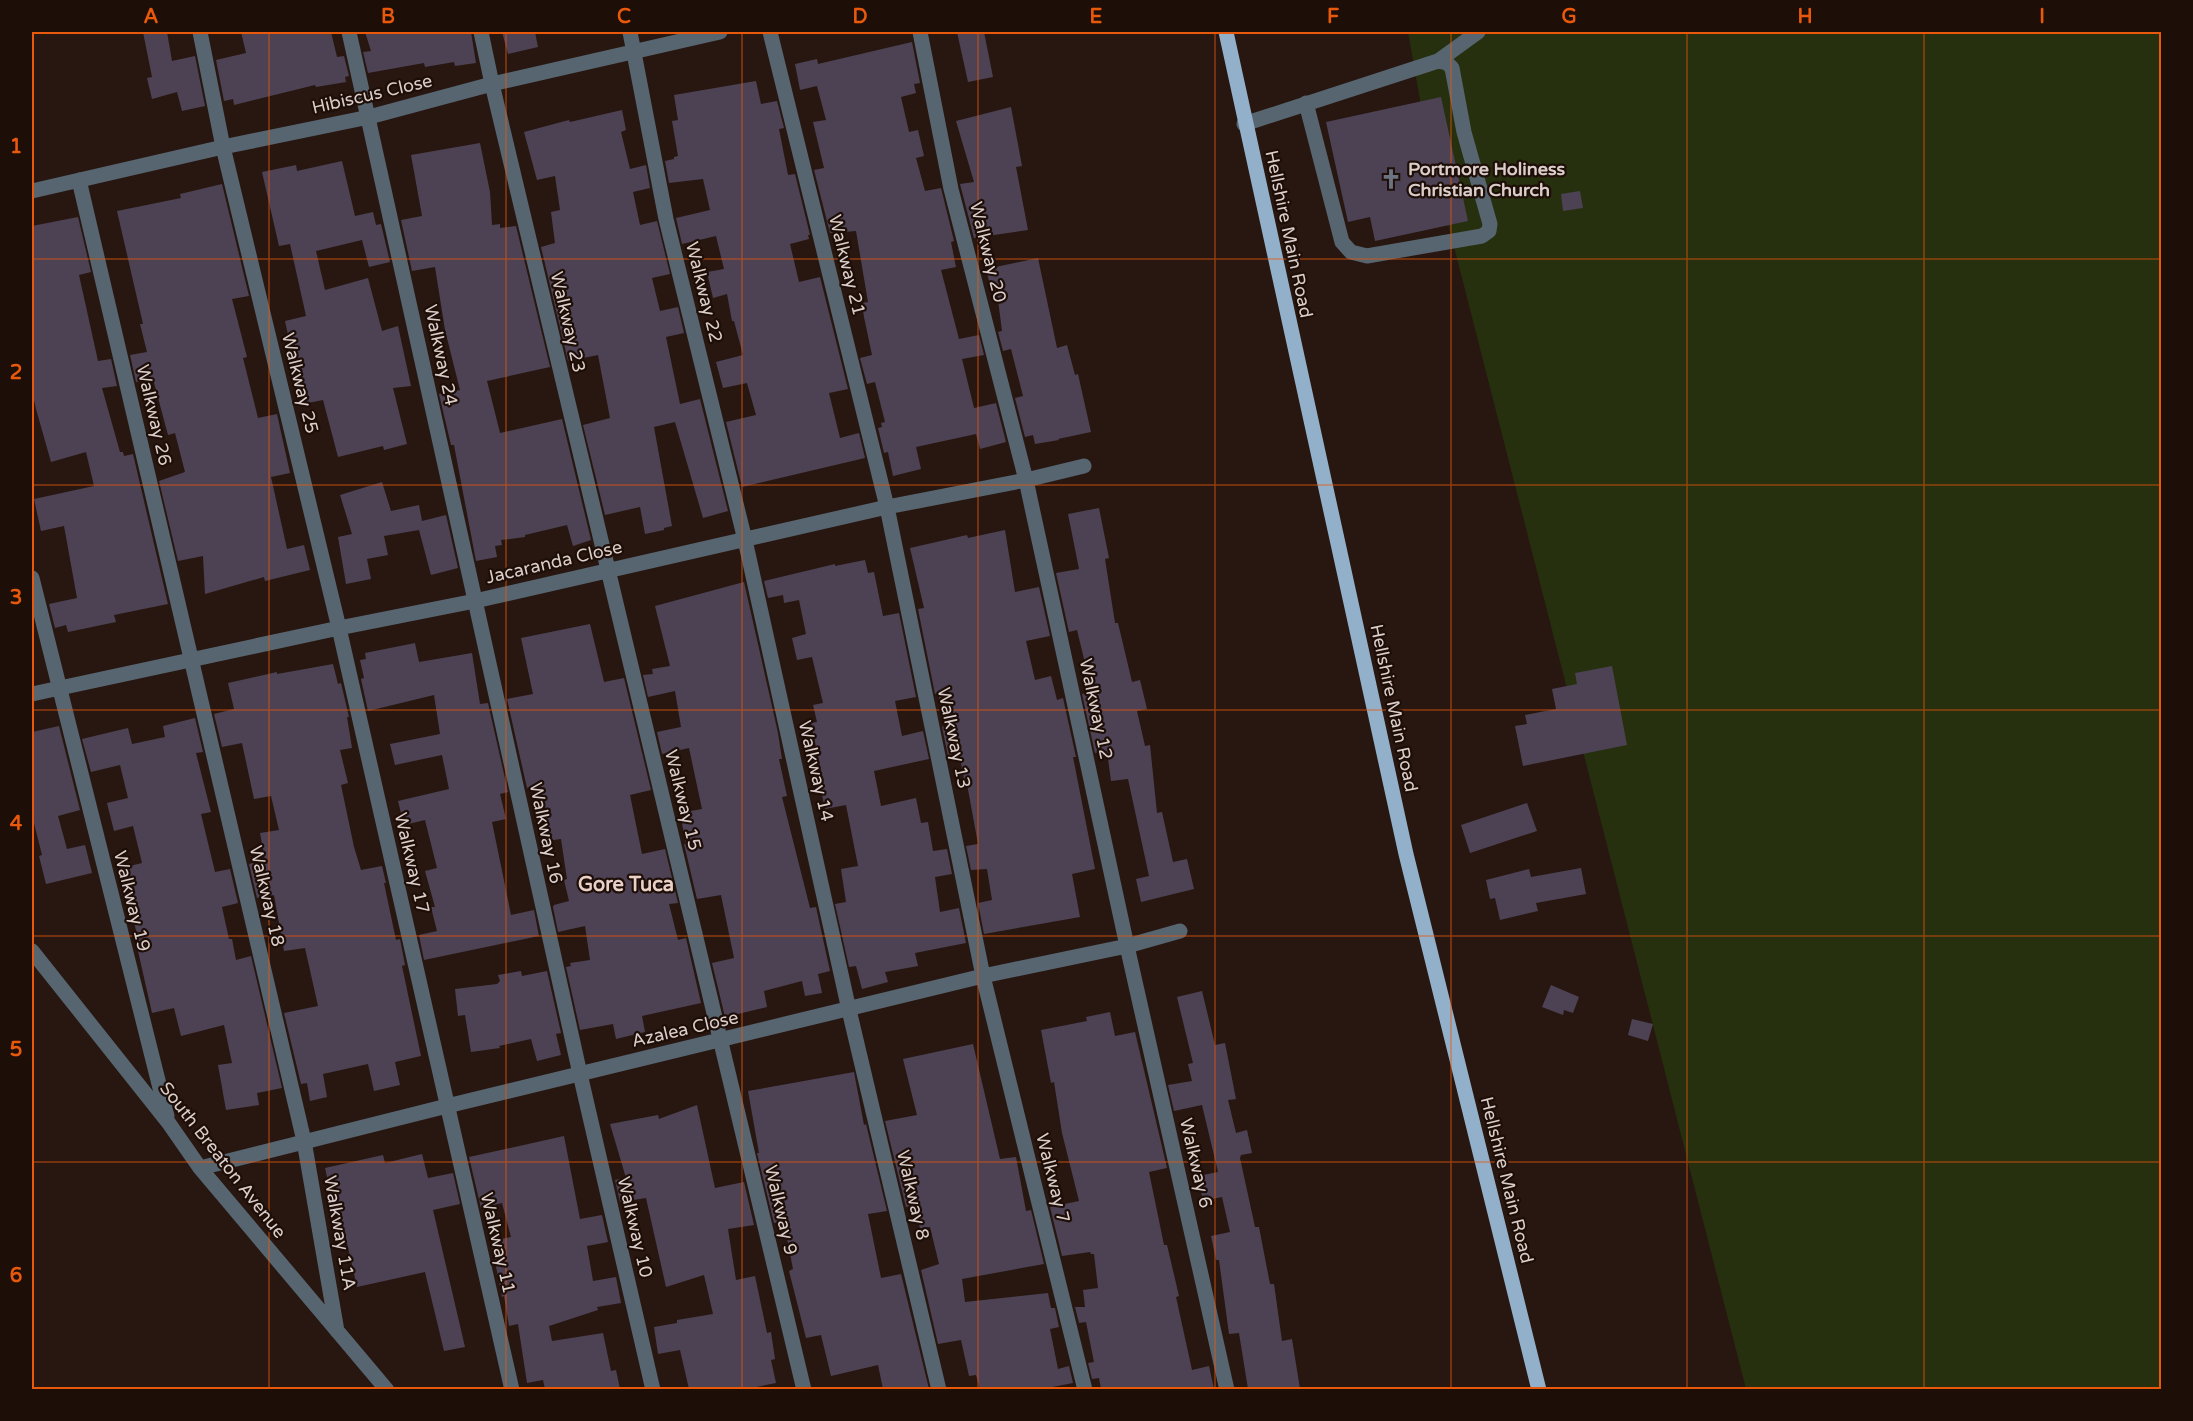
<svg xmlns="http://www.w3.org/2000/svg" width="2193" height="1421" viewBox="0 0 2193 1421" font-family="'Varela Round',sans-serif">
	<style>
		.green { fill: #262f0e }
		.building { fill: #4d4254 }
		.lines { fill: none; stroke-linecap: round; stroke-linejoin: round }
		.minor { stroke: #576571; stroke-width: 15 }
		.major { stroke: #92b0c9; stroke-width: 15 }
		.grid { fill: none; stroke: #e8590c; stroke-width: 1.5; stroke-opacity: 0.55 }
		.labels { text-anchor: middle; stroke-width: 4.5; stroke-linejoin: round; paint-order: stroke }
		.street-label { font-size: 18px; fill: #dbceca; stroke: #1e0e08 }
		.poi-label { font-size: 18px; font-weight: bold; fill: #dbceca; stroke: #1e0e08; text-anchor: start }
		.neighbourhood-label { font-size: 20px; font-weight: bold; fill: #ead1c8; stroke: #1e0e08 }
		.neatline { fill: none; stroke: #e8590c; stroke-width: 2 }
		.grid-label { font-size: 20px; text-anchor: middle; font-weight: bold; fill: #e8590c }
	</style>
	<rect width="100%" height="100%" fill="#281710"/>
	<path class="green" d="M1408,32H2161V1389H1746L1428,145Z"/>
	<path class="building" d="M143,32H167L172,61L195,56L205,106L182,111L177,92L152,99L147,78L152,77Z
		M241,32H331L337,57L344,56L349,76L345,77L346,82L316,87L315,85L234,105L233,99L224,101L216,60L246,53Z
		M365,32H471L476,63L455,66L454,62L425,67L424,63L368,73L363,52L371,51Z
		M502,32H535L538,47L508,54Z
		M957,32H984L993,77L968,82Z
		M912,42L920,83L914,84L916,93L901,97L909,132L918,130L924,156L916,158L925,191L941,188L954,241L951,242L956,267L941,270L959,339L979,335L984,355L962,359L974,408L996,403L1006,442L980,449L976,434L916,447L921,469L893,476L888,452L884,453L878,428L882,427L881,423L885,422L875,382L867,384L860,358L872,355L864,317L862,303L868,302L856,231L830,233L814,170L824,168L813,122L826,120L817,86L800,90L795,64L817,59L818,64Z
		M756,81L761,104L777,101L784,128L779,129L788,175L795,174L810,235H808L809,239L790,244L799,282L820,277L848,389L829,393L840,438L859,433L865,458L742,487L726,422L756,415L747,383L723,388L716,362L743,355L734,321H732L727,294L713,298L707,272L724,269L716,236L682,244L676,218L710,210L703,179L669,183L665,161L674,159V157L678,156L672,121L678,120L674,95Z
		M1441,97L1468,221L1375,241L1370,217L1348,222L1326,122Z
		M1011,107L1022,166L1016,167L1028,230L974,238L960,184L974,182L956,121Z
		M622,110L626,130L621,132L630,169L646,165L650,188L633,192L640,225L657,221L670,274L652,278L660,311L678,307L684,333L666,337L680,404L700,399L728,511L703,518L675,422L654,427L672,526L664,528V530L645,534L640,507L605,515L583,425L610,418L598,355L568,361L541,247L555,243L551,212L560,210L555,176L537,180L524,132L569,120L570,122Z
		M480,143L490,192L492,225L500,224V228L516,226L550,367L487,381L500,433L562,419L591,540L573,546L567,525L525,535V537L501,540L502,545L495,546L497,557L476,561L454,445H451L439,394L460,390L445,330L435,267L412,271L401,220L422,216L411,155Z
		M342,161L355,216L373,212L376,225L381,224L390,262L369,267L362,240L316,251L325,290L368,278L382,331L398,326L411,386L393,388L407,444L384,450L383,446L338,457L323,400L303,404L285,321L306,316L290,244L279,246L262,172L296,165L297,171Z
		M222,184L249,296L232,299L247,357L243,358L258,418L277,414L290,473L271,477L287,549L304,545L310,570L265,581L264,577L205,594L203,556L178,561L159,481L185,472L175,433L168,435L153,379L136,382L130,355L147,352L140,324H143L117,211L181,198L180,194Z
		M1580,191L1583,208L1563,211L1561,194Z
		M78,217L91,272L79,275L98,361L111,359L117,386L102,388L120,452H123L124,456L133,454L168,604L114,615L116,622L68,632L66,625L55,628L49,604L77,598L64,526L41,531L34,499L94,486L86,452L51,462L36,409L32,391V226Z
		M1038,258L1057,348L1067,345L1075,375L1078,374L1091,432L1058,439L1059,440L1035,444L1033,435L1025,437L1015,398L1023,396L1011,349L1003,351L998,332L1002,331L997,292L992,293L986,269Z
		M382,482L391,511L419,505L422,521L446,515L458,568L431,575L419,530L384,536L388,555L367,559L371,579L346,584L338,537L352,534L340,495Z
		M1099,508L1109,558L1105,559L1115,623H1118L1132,682L1140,680L1147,709L1137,711L1145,746L1150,745L1157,813L1162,812L1173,862L1187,859L1194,889L1141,902L1136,879L1149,876L1128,779L1111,781L1107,751L1095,753L1082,694L1092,692L1077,630L1069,632L1056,573L1079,569L1068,514Z
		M1005,530L1015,592L1039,587L1050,636L1026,641L1035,680L1051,676L1057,700L1063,698L1076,757H1073L1095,869L1072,874L1080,917L984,934L978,903L992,900L987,869L971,870L966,846L978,844L967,784H965L959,753L948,756L942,727L945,726L938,693L935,694L918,609L924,608L910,548L967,535L968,538Z
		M865,560L868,573L874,572L883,616L899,613L916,697L895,701L902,736L923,731L929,759L874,771L881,806L916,798L921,823L928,822L933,851L947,849L952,874L935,877L940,912L959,908L966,943L915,953L918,966L885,972L888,982L862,989L856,966L849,967L835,904L846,902L841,869L858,866L846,805L825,809L819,781L823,780L811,723L817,722L813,705L823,703L812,657L797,660L792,638L806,634L799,600L784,603L783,595L768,598L764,581L835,564V566Z
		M744,582L778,733L782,759H779L787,796L782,797L810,908L816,907L830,971L818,974L822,993L805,996L802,981L764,991L767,1007L725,1017L712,963L734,958L721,895L697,899L684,844H686L680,813L702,809L689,748L662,754L657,732L681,727L675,691L648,697L643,675L653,674L652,669L670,666L655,606Z
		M590,624L604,682L624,678L651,790L630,795L642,854L665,849L678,903L669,904L678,940L686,938L701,1003L642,1016L645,1032L616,1039L613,1024L580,1030L566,967L571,966L570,963L590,960L585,926L558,932L553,907L554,905L569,901L564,880L567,879L561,839L546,841L536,786L527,788L507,699L533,694L521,638Z
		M415,643L419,662L472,653L480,704L488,703L508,792L500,794L506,819L492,822L511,915L534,910L539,936L424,960L419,935L437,931L431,907H435L425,871L437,868L425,820L404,825L398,801L449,789L442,755L395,765L390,744L440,734L434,695L368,711L361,679L364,678L360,660L366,659L365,653Z
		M333,664L338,684L341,683L349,717H347L352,748L340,750L348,783L341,785L354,847L361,870L382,866L386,883H384L396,940L400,939L405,965L402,966L421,1056L395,1062L400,1085L374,1091L368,1064L323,1074L327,1097L310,1101L307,1083L301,1084L284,1013L318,1006L305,948L284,951L274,895L257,898L249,864L265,860L260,833L279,830L271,796L254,799L242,743L222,747L214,714L234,709L228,683L277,672V674Z
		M1612,666L1627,745L1523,766L1515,726L1527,724L1525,715L1556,709L1552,689L1577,684L1575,673Z
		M195,718L203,752L196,753L211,812L201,814L215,872L230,869L238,903L222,907L229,939H232L236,960L251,956L282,1088L257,1093L259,1105L226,1110L218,1065L232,1063L224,1025L181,1036L174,1008L152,1013L138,951H141L134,922L139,921L126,867L142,863L133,826L114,831L107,803L128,798L120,765L91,772L82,739L128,728L132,744L165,737L163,726Z
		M59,726L80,810L58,816L67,849L85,845L92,873L46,884L39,856L42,855L32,815V732Z
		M1527,803L1537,831L1470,853L1461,825Z
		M1581,868L1586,894L1536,903L1538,911L1500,920L1495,898L1490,899L1486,880L1529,869L1531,877Z
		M521,971L522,976L547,971L561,1033L556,1034L561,1055L537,1061L531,1039L499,1046L500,1048L471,1052L465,1015L458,1016L455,989L497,984L500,981L498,975Z
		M1551,985L1579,997L1573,1013L1564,1010L1563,1015L1542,1007Z
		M1202,991L1215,1045L1225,1043L1236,1099L1228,1100L1236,1133L1247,1130L1252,1153L1241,1155L1240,1158L1255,1227H1259L1270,1284H1274L1282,1341L1292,1339L1300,1389H1248L1239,1333L1229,1334L1219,1260H1216L1211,1236L1230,1232L1222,1197L1203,1201L1198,1176L1218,1172L1202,1105L1174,1111L1168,1085L1192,1081L1188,1064L1193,1063L1177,997Z
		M1110,1012L1115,1036L1135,1032L1167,1168L1149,1172L1164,1245H1167L1179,1296L1176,1297L1192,1370L1209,1366L1214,1389H1101L1099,1378L1092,1379L1088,1363L1094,1362L1086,1322L1079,1323L1075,1307H1085L1083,1290L1098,1288L1094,1254H1091L1090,1252L1062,1256L1050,1207L1079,1201L1062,1133L1054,1082L1051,1083L1041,1030L1087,1021L1086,1017Z
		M1632,1019L1653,1024L1648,1041L1628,1035Z
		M973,1044L1000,1159L1016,1157L1026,1211L1031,1210L1044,1264L962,1279L965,1302L1048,1293L1051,1308H1055L1059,1327L1050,1329L1058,1369L1069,1366L1073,1383L1042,1389H980L976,1375L969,1376L961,1340L938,1344L921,1270L939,1264L930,1227L920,1229L915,1205L906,1207L885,1121L917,1115L903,1059Z
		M854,1072L864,1125L866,1124L887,1211L868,1214L881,1278L901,1274L929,1389H883L878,1365L831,1376L821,1335L806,1338L789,1271L793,1269L787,1238L783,1239L780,1222L774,1223L757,1153H759L748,1091Z
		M697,1105L715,1188L744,1182L754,1225L728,1229L736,1280L755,1276L767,1333L771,1332L775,1359L771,1360L776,1383L746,1389H689L680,1350L658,1354L654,1327L677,1323V1320L713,1314L704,1275L666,1287L646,1198L620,1202L615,1180L626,1178L610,1124L658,1115L659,1119Z
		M564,1136L580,1219L602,1215L608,1242L587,1246L593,1281L616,1277L621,1303L597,1307L598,1310L549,1326L552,1341L603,1333L611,1371L616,1370L620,1389H545L543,1380L527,1383L518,1324L509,1326L504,1296L502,1297L491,1241L511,1237L502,1203L481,1208L469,1157Z
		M422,1154L428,1178L453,1173L460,1204L433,1210L465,1347L444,1351L425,1272L357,1287L338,1203L333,1204L325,1168L383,1155L385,1163Z"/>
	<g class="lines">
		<path class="minor" d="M200,32L223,147L339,628L512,1390
			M349,32L580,1074L653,1390
			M481,32L492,84L804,1390
			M630,32L666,219L745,540L849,1010L939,1390
			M770,32L887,507L983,976L1085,1390
			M920,32L951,189L1026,480L1127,946L1227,1390
			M1438,61L1478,32
			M1244,124L1438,61L1447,63L1452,68L1464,132L1490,224L1489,231L1482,236L1367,256L1351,252L1342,242L1306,103
			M79,180L304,1141L337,1331
			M32,191L223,147L369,117L492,84L720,32
			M32,578L167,1116
			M32,694L339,628L475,601L887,507L1026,480L1084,466
			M32,951L168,1122L200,1168L387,1390
			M200,1168L447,1106L983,976L1127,946L1180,931"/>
		<path class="major" d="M1226,32L1406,854L1539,1390"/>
	</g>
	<path class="grid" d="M269,32V1390M506,32V1390M742,32V1390M978,32V1390M1215,32V1390M1451,32V1390M1687,32V1390M1924,32V1390M32,259H2162M32,485H2162M32,710H2162M32,936H2162M32,1162H2162"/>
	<defs>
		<g id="church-bare" transform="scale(1.62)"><path d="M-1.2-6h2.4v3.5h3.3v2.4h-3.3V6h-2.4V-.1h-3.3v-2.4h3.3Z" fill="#6b7280" stroke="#1e0e08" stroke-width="2.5" paint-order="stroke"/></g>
	</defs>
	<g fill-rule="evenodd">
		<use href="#church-bare" x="1391" y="179"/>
	</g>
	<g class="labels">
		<g class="street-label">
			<text transform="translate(372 94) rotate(-13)" y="6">Hibiscus Close</text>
			<text transform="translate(1289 234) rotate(78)" y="6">Hellshire Main Road</text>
			<text transform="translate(988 252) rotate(76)" y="6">Walkway 20</text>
			<text transform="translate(847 265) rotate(76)" y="6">Walkway 21</text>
			<text transform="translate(704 292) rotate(76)" y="6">Walkway 22</text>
			<text transform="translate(568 322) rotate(77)" y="6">Walkway 23</text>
			<text transform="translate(441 355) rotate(78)" y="6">Walkway 24</text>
			<text transform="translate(300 383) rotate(76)" y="6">Walkway 25</text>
			<text transform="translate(154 415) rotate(77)" y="6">Walkway 26</text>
			<text transform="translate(554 562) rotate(-13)" y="6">Jacaranda Close</text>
			<text transform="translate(1394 708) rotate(78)" y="6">Hellshire Main Road</text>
			<text transform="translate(1096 709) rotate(78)" y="6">Walkway 12</text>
			<text transform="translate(954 738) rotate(78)" y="6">Walkway 13</text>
			<text transform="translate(816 771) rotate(77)" y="6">Walkway 14</text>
			<text transform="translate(683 800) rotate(76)" y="6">Walkway 15</text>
			<text transform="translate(546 833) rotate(78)" y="6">Walkway 16</text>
			<text transform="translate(412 863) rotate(77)" y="6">Walkway 17</text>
			<text transform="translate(267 896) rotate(77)" y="6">Walkway 18</text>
			<text transform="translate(132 901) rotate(76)" y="6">Walkway 19</text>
			<text transform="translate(685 1029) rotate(-13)" y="6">Azalea Close</text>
			<text transform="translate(223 1160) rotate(52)" y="6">South Breaton Avenue</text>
			<text transform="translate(1196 1163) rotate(77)" y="6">Walkway 6</text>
			<text transform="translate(1053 1178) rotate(76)" y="6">Walkway 7</text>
			<text transform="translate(1507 1180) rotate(76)" y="6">Hellshire Main Road</text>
			<text transform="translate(913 1195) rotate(77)" y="6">Walkway 8</text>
			<text transform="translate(781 1210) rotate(77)" y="6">Walkway 9</text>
			<text transform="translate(635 1227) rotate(77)" y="6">Walkway 10</text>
			<text transform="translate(340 1233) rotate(80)" y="6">Walkway 11A</text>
			<text transform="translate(498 1243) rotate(77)" y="6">Walkway 11</text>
		</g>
		<g class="poi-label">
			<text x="1408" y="175">Portmore Holiness<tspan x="1408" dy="21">Christian Church</tspan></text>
		</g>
		<g class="neighbourhood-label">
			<text x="626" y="891">Gore Tuca</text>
		</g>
	</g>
	<rect width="2193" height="1421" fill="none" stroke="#1e0e08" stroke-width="66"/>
	<rect x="33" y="33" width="2127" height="1355" class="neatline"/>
	<g class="grid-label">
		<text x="151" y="23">A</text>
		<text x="388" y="23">B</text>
		<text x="624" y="23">C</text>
		<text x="860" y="23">D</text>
		<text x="1096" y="23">E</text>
		<text x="1333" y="23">F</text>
		<text x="1569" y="23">G</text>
		<text x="1805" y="23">H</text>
		<text x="2042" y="23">I</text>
		<text x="16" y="153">1</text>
		<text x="16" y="379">2</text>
		<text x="16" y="604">3</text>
		<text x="16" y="830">4</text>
		<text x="16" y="1056">5</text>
		<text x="16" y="1282">6</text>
	</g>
</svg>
